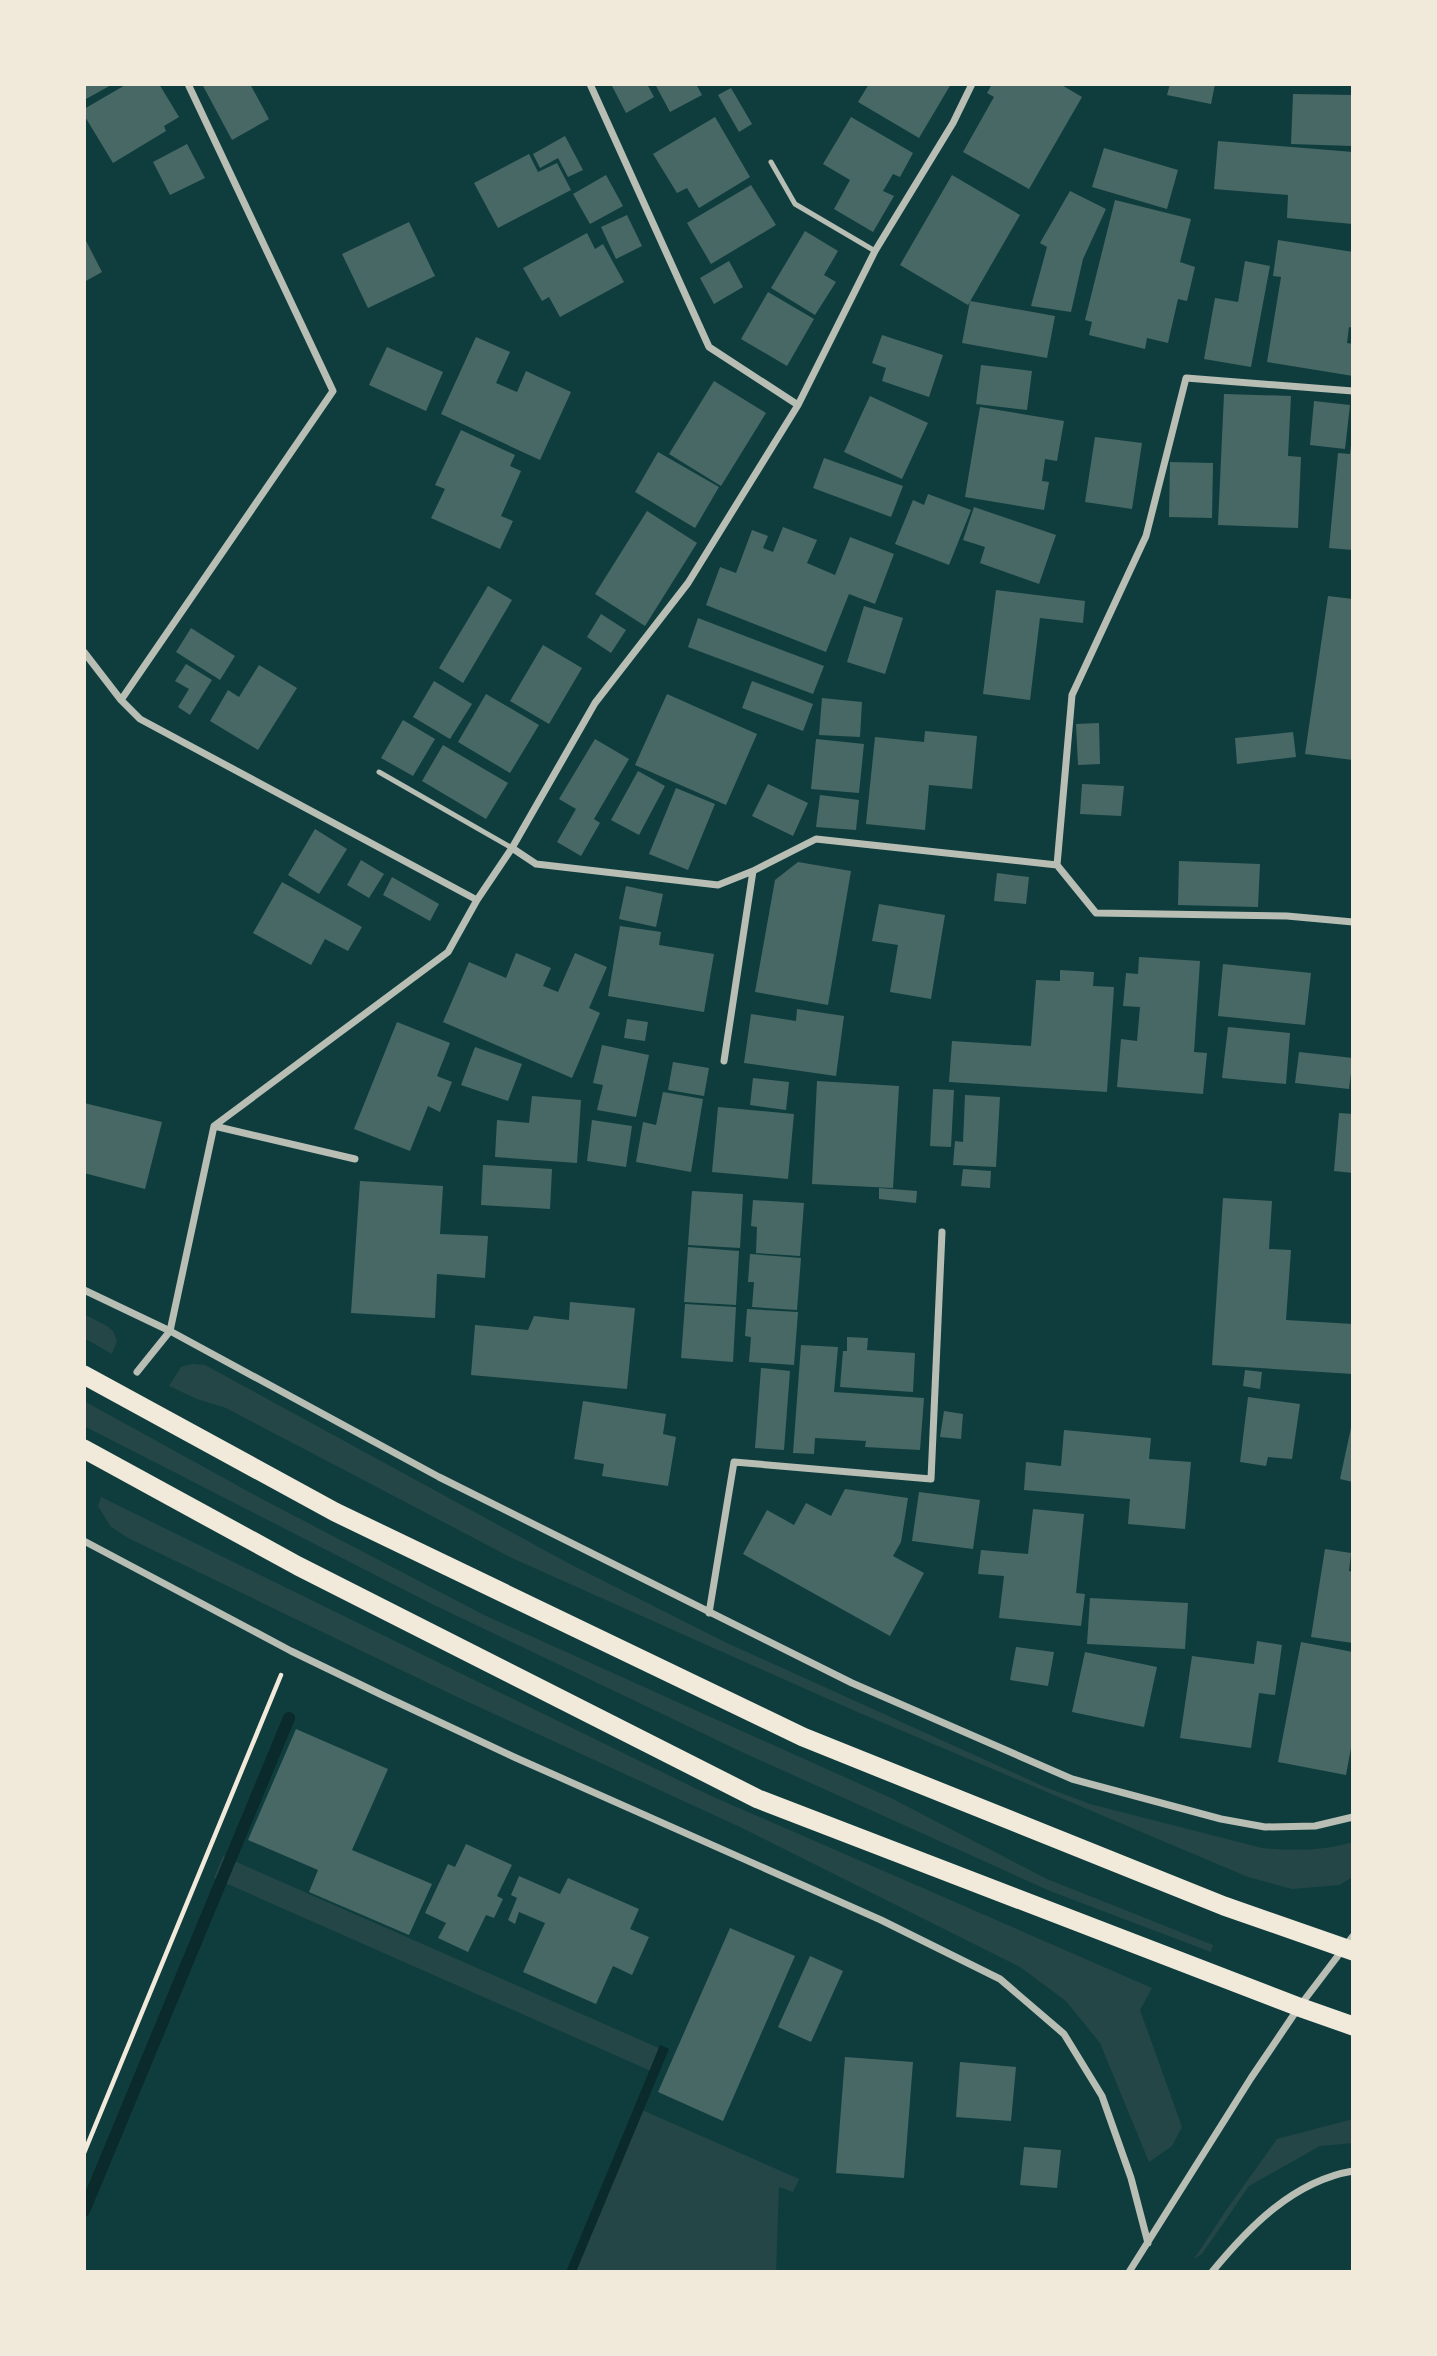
<svg xmlns="http://www.w3.org/2000/svg" width="1437" height="2356" viewBox="0 0 1437 2356" font-family="Raleway,sans-serif">
	<style>
		.green { fill: #244646 }
		.water { fill: #0a2a2b }
		.lines { fill: none; stroke-linecap: round; stroke-linejoin: round }
		.stream { stroke: #0a2a2b; stroke-width: 12 }
		.building { fill: #486865 }
		.path { stroke: #f1e9da; stroke-width: 4.5 }
		.service { stroke: #b8beb3; stroke-width: 5 }
		.minor { stroke: #b8beb3; stroke-width: 7 }
		.trunk { stroke: #f1e9da; stroke-width: 19 }
	</style>
	<rect width="100%" height="100%" fill="#0f3d3e"/>
	<path class="green" d="M84,1314L107,1326L113,1331L117,1341L112,1354L84,1338Z
		M192,1364L205,1365L568,1563L727,1643L1045,1787L1090,1804L1262,1848C1293,1851 1323,1851 1353,1842V1877L1339,1885L1292,1889L1248,1877L855,1711L514,1559L226,1408L197,1399L169,1386L181,1367Z
		M84,1401L262,1499L484,1615L891,1798L1047,1879L1213,1945L1211,1952L1050,1891L744,1753L432,1604L84,1426Z
		M101,1497L709,1795L1152,1988L1140,2010L1182,2127L1172,2146L1149,2162L1100,2043L1066,2001L1020,1967L740,1827L453,1695L130,1539L111,1527L98,1506Z
		M223,1856L661,2049L651,2071L214,1878Z
		M642,2110L799,2179L793,2192L779,2187L776,2272H574Z
		M1353,2119V2143L1320,2146L1249,2186L1202,2254L1194,2259L1227,2209L1277,2139Z"/>
	<path class="water" d="M660,2045L669,2049L576,2272H566Z"/>
	<g class="lines">
		<path class="stream" d="M84,2211L289,1718"/>
	</g>
	<path class="building" d="M84,84H113L86,99Z
		M127,84H159L179,117L164,126L166,131L113,163L84,115V109Z
		M202,84H250L269,119L232,140Z
		M611,84H647L654,97L626,113Z
		M655,84H696L702,95L670,112Z
		M869,84H951L919,138L858,102Z
		M992,84H1060L1082,97L1029,189L963,152L994,97L987,93Z
		M1170,84H1215L1211,104L1167,95Z
		M731,88L752,124L739,132L718,95Z
		M1293,94L1353,95V146L1291,144Z
		M715,117L750,177L699,208L687,188L677,193L653,154Z
		M851,117L913,153L900,177L893,174L883,191L894,196L873,232L834,209L850,180L823,164Z
		M565,136L583,170L568,177L558,158L540,168L533,154Z
		M1218,141L1353,152V224L1287,218L1288,195L1214,189Z
		M187,144L205,178L170,195L153,162Z
		M1104,148L1178,170L1167,209L1092,187Z
		M529,154L538,172L557,163L571,190L498,228L474,183Z
		M606,175L623,206L590,224L573,194Z
		M952,175L1020,215L968,305L900,265Z
		M751,185L776,225L711,264L687,223Z
		M1070,191L1106,209L1083,259L1071,312L1031,306L1047,247L1040,243Z
		M1115,200L1191,219L1180,262L1195,267L1187,301L1178,299L1168,343L1147,338L1145,349L1089,335L1092,322L1085,320Z
		M627,215L642,246L616,259L601,227Z
		M409,222L435,276L368,308L342,254Z
		M805,231L838,251L824,275L836,282L815,315L771,288Z
		M587,233L595,249L603,244L624,282L560,317L549,297L542,301L523,268Z
		M84,237L102,272L84,282Z
		M1278,240L1353,252V328L1349,327L1347,343L1353,344V376L1267,362L1281,277L1273,276Z
		M729,261L743,287L714,304L700,278Z
		M1245,261L1270,266L1251,367L1204,359L1215,298L1238,302Z
		M768,292L814,319L787,366L741,339Z
		M970,301L1055,316L1047,358L962,343Z
		M882,335L943,355L929,397L882,381L886,368L872,363Z
		M476,337L510,352L496,383L517,392L526,371L571,392L540,460L441,414Z
		M387,347L443,372L426,411L369,385Z
		M981,365L1032,371L1027,410L976,404Z
		M714,381L766,413L721,486L669,454Z
		M1224,394L1291,396L1288,456L1301,457L1298,528L1218,525Z
		M870,396L928,423L902,479L844,452Z
		M1314,401L1350,405L1345,449L1310,445Z
		M980,407L1064,421L1057,461L1045,459L1042,481L1049,482L1044,510L965,497Z
		M461,430L515,455L510,466L521,471L501,516L513,521L500,549L431,518L445,489L435,485Z
		M1095,437L1142,443L1132,509L1085,502Z
		M1351,445H1353V550L1329,548L1338,453L1350,454Z
		M658,452L719,487L695,528L635,492Z
		M824,458L903,486L891,517L813,488Z
		M1170,462L1213,463L1212,518L1169,517Z
		M928,494L971,510L949,565L895,544L913,500L924,505Z
		M974,507L1056,535L1039,584L980,563L985,547L963,540Z
		M647,511L697,543L645,626L595,594Z
		M783,527L817,540L807,563L835,575L850,537L894,554L875,604L849,594L826,652L706,605L720,567L736,573L752,530L768,536L763,548L773,552Z
		M488,586L512,600L463,683L439,668Z
		M996,590L1085,601L1083,623L1040,618L1030,700L983,694Z
		M1328,596L1353,599V760L1305,754Z
		M864,606L903,618L885,674L847,662Z
		M601,614L626,630L611,653L587,637Z
		M698,618L824,666L813,694L688,647Z
		M191,628L235,656L220,680L176,652Z
		M543,645L582,668L549,724L510,701Z
		M186,664L212,680L190,715L178,707L189,689L175,681Z
		M259,665L297,688L258,750L210,721L228,690L239,697Z
		M434,681L472,704L450,739L413,717Z
		M752,681L813,704L803,731L742,708Z
		M486,694L539,725L510,773L458,742Z
		M667,694L757,734L726,805L635,765Z
		M822,698L862,702L860,737L819,735Z
		M403,720L435,739L413,776L381,758Z
		M1099,723L1100,764L1078,765L1076,724Z
		M925,731L977,736L972,789L929,785L925,830L866,824L875,737L924,742Z
		M1293,732L1296,757L1237,764L1235,738Z
		M595,739L629,759L594,819L600,823L581,856L557,842L576,809L559,799Z
		M816,739L864,744L859,793L811,789Z
		M443,745L508,783L486,819L422,781Z
		M638,771L665,786L639,835L611,820Z
		M768,784L808,803L793,836L752,816Z
		M1082,784L1124,786L1121,816L1080,814Z
		M676,788L715,804L688,870L649,854Z
		M820,795L859,800L856,830L816,827Z
		M315,829L347,849L319,894L288,875Z
		M361,860L384,874L369,898L347,885Z
		M1179,861L1260,864L1258,907L1178,905Z
		M798,862L851,871L828,1005L755,992L775,880Z
		M997,873L1029,877L1026,904L994,901Z
		M392,877L439,904L430,921L383,895Z
		M282,882L362,927L348,951L325,939L311,965L253,933Z
		M626,886L663,894L656,927L619,919Z
		M879,904L945,915L931,999L890,992L898,945L872,941Z
		M620,926L661,932L659,945L714,954L704,1012L608,996Z
		M516,953L551,968L543,986L558,992L575,953L607,967L589,1008L600,1013L572,1078L443,1022L469,962L506,978Z
		M1139,957L1200,961L1194,1052L1207,1053L1203,1094L1117,1087L1121,1039L1137,1041L1140,1007L1123,1006L1126,973L1138,974Z
		M1223,964L1311,973L1305,1025L1218,1016Z
		M1060,970L1094,972L1093,986L1114,987L1107,1092L949,1082L952,1041L1031,1046L1036,980L1060,981Z
		M797,1009L844,1016L836,1076L744,1063L751,1014L796,1021Z
		M627,1019L648,1022L645,1041L624,1038Z
		M397,1022L450,1043L437,1076L452,1082L440,1112L428,1106L410,1151L354,1129Z
		M1228,1027L1290,1033L1286,1084L1222,1078Z
		M602,1045L649,1055L636,1117L597,1110L603,1085L593,1083Z
		M475,1047L522,1064L508,1101L461,1085Z
		M1299,1052L1353,1058L1349,1089L1295,1083Z
		M673,1062L709,1068L704,1096L668,1090Z
		M753,1078L789,1082L786,1110L750,1105Z
		M817,1081L899,1086L893,1188L812,1184Z
		M933,1089L954,1090L951,1147L930,1146Z
		M663,1092L703,1099L691,1172L636,1162L643,1122L656,1125Z
		M965,1095L1000,1097L996,1167L953,1165L955,1141L963,1142Z
		M532,1096L581,1100L577,1163L495,1157L497,1120L529,1123Z
		M84,1103L162,1122L145,1189L84,1173Z
		M718,1107L794,1114L788,1179L712,1172Z
		M1339,1113L1353,1114V1173L1334,1171Z
		M592,1120L632,1126L626,1167L587,1161Z
		M483,1165L552,1169L550,1209L481,1205Z
		M963,1169L991,1171L990,1188L961,1186Z
		M360,1181L443,1186L440,1234L488,1236L485,1278L437,1274L435,1318L351,1313Z
		M879,1188L917,1191L916,1203L879,1199Z
		M692,1191L743,1194L740,1248L688,1245Z
		M1223,1198L1272,1201L1269,1249L1291,1250L1286,1320L1353,1324V1374L1212,1365Z
		M753,1200L804,1203L800,1256L756,1253L757,1227L751,1226Z
		M688,1247L739,1251L736,1305L684,1302Z
		M750,1254L801,1258L797,1310L752,1307L754,1282H748Z
		M570,1302L635,1308L627,1389L471,1375L475,1325L528,1330L534,1316L569,1320Z
		M685,1304L736,1307L733,1362L681,1358Z
		M747,1309L798,1312L794,1365L749,1362L751,1337L745,1336Z
		M847,1337L868,1338L867,1350L915,1353L913,1392L840,1387L843,1351H847Z
		M801,1345L838,1347L834,1392L924,1398L920,1450L865,1447L866,1441L815,1438L814,1454L793,1453Z
		M761,1368L790,1371L784,1450L755,1448Z
		M1245,1370L1262,1372L1260,1389L1243,1386Z
		M1248,1397L1300,1404L1292,1459L1268,1457L1266,1466L1240,1462Z
		M583,1401L666,1414L663,1434L676,1437L668,1486L602,1476L604,1464L574,1459Z
		M944,1411L963,1414L961,1439L940,1437Z
		M1352,1423H1353V1482L1340,1479Z
		M1064,1430L1151,1438L1149,1459L1191,1462L1185,1529L1128,1524L1130,1499L1024,1490L1026,1462L1061,1466Z
		M845,1489L908,1498L901,1542L893,1556L924,1573L890,1636L743,1554L767,1510L794,1525L806,1503L831,1516Z
		M919,1492L980,1500L973,1549L912,1541Z
		M1033,1509L1084,1514L1076,1593L1085,1594L1081,1626L999,1618L1004,1576L978,1574L981,1550L1028,1554Z
		M1325,1549L1351,1553L1349,1571L1353,1572V1643L1311,1637Z
		M1090,1598L1188,1603L1185,1649L1087,1644Z
		M1257,1641L1282,1645L1275,1695L1259,1693L1251,1748L1180,1738L1192,1656L1254,1664Z
		M1301,1642L1353,1652V1737L1346,1775L1278,1762Z
		M1016,1647L1054,1652L1048,1686L1010,1680Z
		M1085,1652L1157,1667L1144,1727L1072,1712Z
		M296,1729L388,1769L352,1850L432,1884L409,1935L309,1892L318,1870L248,1840Z
		M466,1844L512,1865L497,1896L503,1899L494,1918L486,1915L468,1952L438,1938L446,1923L425,1913L448,1864L455,1867Z
		M519,1876L560,1894L568,1878L639,1909L630,1929L649,1937L632,1975L613,1966L596,2004L523,1972L545,1923L519,1912L515,1924L508,1920L517,1898L511,1895Z
		M730,1928L795,1956L723,2121L658,2092Z
		M810,1956L843,1971L811,2042L778,2027Z
		M845,2057L913,2062L904,2178L836,2173Z
		M960,2062L1016,2067L1011,2121L956,2117Z
		M1024,2147L1061,2150L1057,2188L1020,2185Z"/>
	<g class="lines">
		<path class="path" d="M84,2153L281,1675"/>
		<path class="service" d="M771,162L795,204L875,251
			M379,772L512,848"/>
		<path class="minor" d="M590,84L709,347L798,405
			M84,652L121,700L140,719L477,900
			M121,700L333,391L188,84
			M512,848L536,864L718,885L753,871L816,839L1057,865L1096,913L1287,916L1353,922
			M1057,865L1072,695L1146,536L1186,378L1353,391
			M724,1061L753,871
			M214,1126L355,1159
			M84,1290L170,1331L439,1477L852,1683L1072,1779L1221,1819L1265,1827L1315,1826L1353,1817
			M137,1372L170,1331L214,1126L448,952L477,900L512,848L595,703L688,583L798,405L875,251L953,123L972,84
			M84,1541L291,1651L382,1695L514,1757L881,1920L1000,1979L1064,2034L1102,2096L1131,2178L1148,2243
			M709,1613L734,1462L931,1479L942,1232
			M1129,2272L1251,2078L1299,2007L1353,1936
			M1212,2272C1248,2228 1293,2181 1353,2171"/>
		<path class="trunk" d="M84,1375L335,1512L803,1737L1224,1906L1353,1951
			M84,1449L298,1566L758,1799L1299,2007L1353,2026"/>
	</g>
	<rect width="1437" height="2356" fill="none" stroke="#f1e9da" stroke-width="172"/>
</svg>
